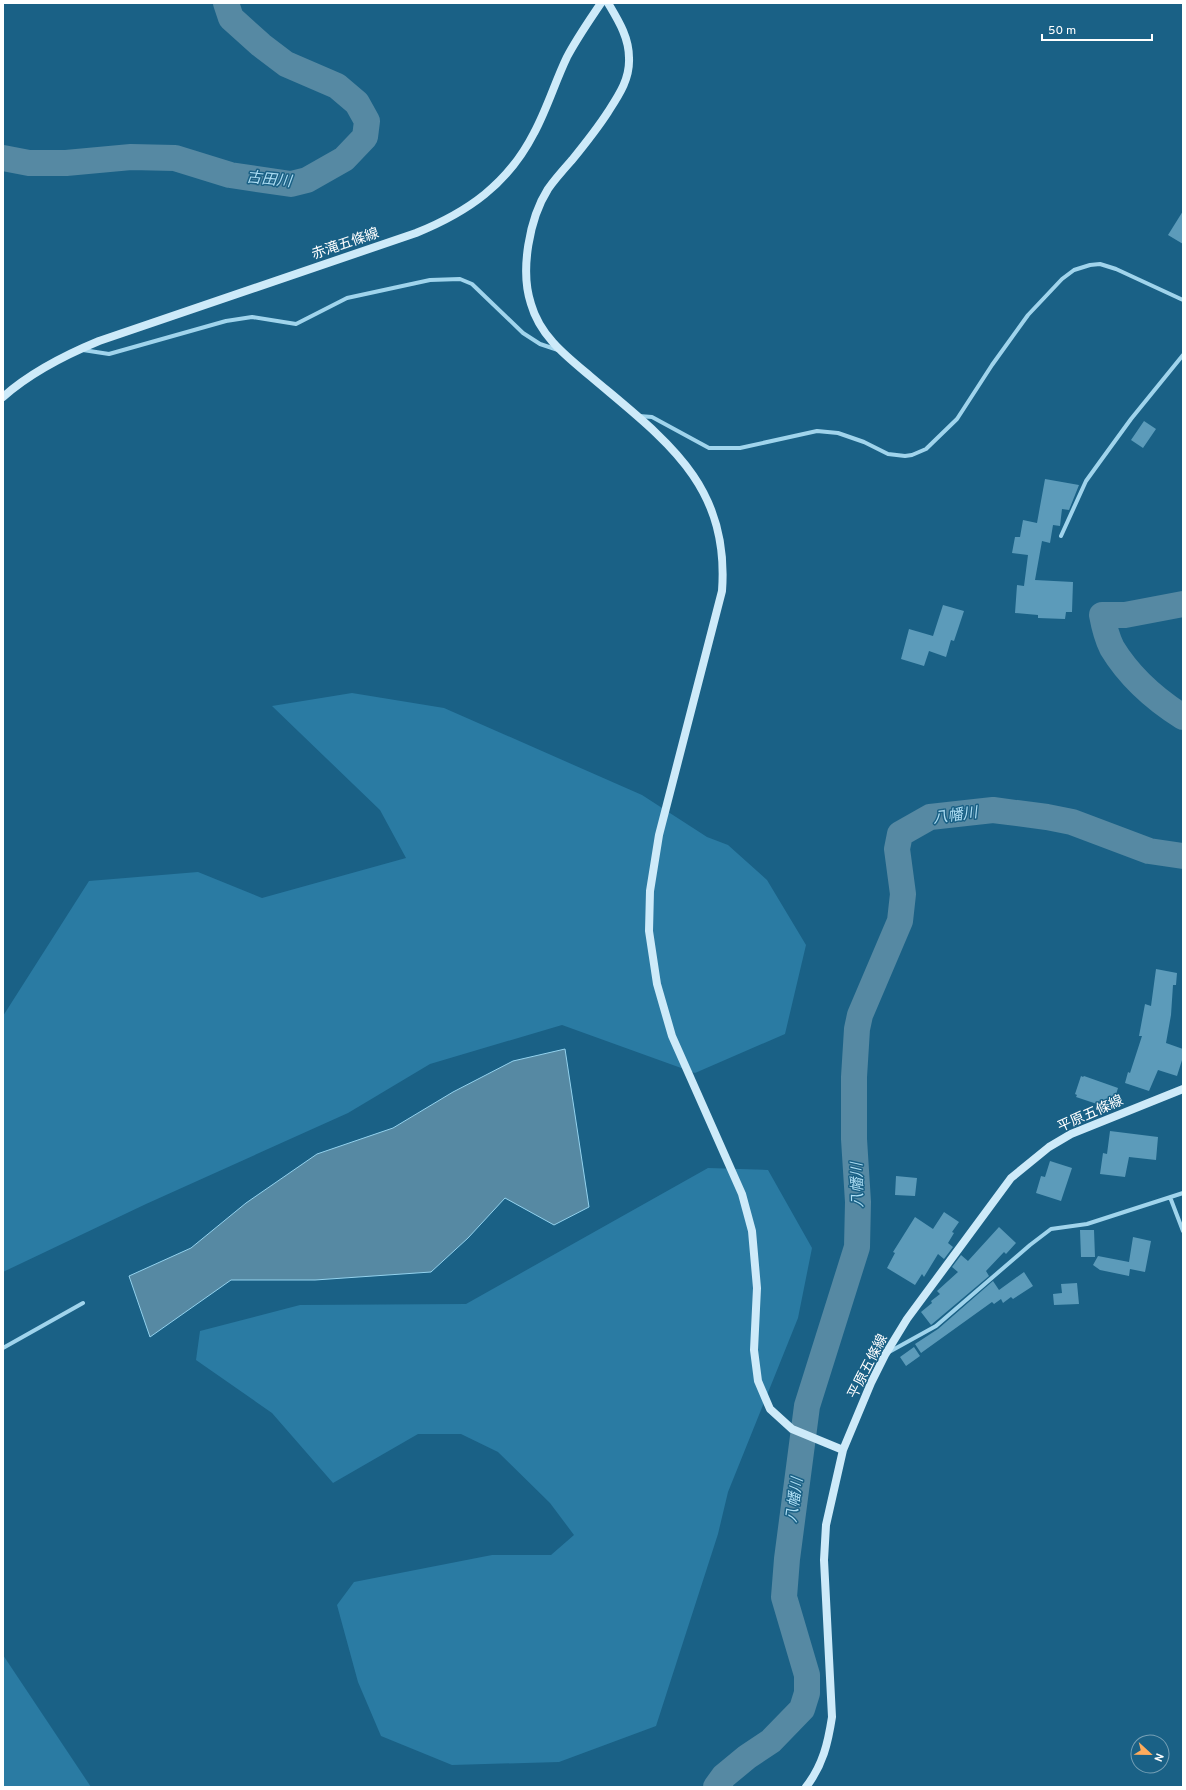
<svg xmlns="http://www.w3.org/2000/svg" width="1186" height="1790" viewBox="0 0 1186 1790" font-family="Overpass,'Noto Sans JP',sans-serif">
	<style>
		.green { fill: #2a7ba3 }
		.water { fill: #5689a3; stroke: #93d2ee }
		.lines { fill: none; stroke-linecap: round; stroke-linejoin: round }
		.river { stroke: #5689a3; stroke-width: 26 }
		.building { fill: #5c9bba }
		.street { stroke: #a0d4ec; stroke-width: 4 }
		.secondary { stroke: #cdeaf9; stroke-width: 8 }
		.labels { text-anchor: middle; stroke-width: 3; stroke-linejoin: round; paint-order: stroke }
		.street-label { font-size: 14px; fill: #fff; stroke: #1a6186 }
		.water-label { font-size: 15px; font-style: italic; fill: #acddf3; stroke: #1a6186 }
	</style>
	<rect width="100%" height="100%" fill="#1a6186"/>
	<path class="green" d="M352,693L444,708L642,795L707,837L728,845L767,880L806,945L785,1034L695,1073L562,1025L430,1064L348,1113L146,1204L3,1272V1016L89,881L198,872L262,898L406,858L380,810L272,706Z
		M708,1168L768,1170L812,1248L798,1318L728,1492L718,1534L656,1726L559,1762L452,1765L381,1736L358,1682L337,1605L354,1582L492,1555H551L574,1535L550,1503L498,1452L461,1434H418L333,1483L272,1413L196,1360L200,1331L300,1305L466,1304Z
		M3,1655L91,1787H3Z"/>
	<path class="water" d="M565,1049L589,1207L554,1225L505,1198L468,1238L431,1272L315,1280H231L150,1337L129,1276L191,1248L246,1203L317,1154L393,1128L453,1092L513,1061Z"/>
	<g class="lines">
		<path class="river" d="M3,158L29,163H66L131,157L175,158L230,175L291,184L307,180L344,159L365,137L367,121L357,103L337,86L286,64L261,45L231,18L226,3
			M1183,604L1125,615H1102C1104,626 1107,638 1112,648C1129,676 1156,700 1183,717
			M716,1787L724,1776L747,1757L771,1741L802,1709L807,1693V1675L784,1597L787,1559L807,1406L857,1247L858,1202L854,1139V1077L857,1029L860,1015L900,921L903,894L897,849L900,834L930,817L993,810L1047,817L1072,822L1149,851L1183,856"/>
	</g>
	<path class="building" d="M1183,211V244L1168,235Z
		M1144,421L1156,429L1143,448L1131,440Z
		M1045,479L1079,485L1069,510L1062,509L1060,526L1053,525L1050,543L1042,541L1035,580L1073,582L1072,612H1066L1065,619L1038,618V615L1015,613L1017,585L1024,586L1028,555L1012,553L1015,537H1020L1023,520L1037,523Z
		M943,605L964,611L954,641L951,640L946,657L929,651L924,666L901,659L909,629L933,636Z
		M1156,969L1177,973L1176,985H1173L1171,1015L1166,1043L1183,1049V1057L1177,1076L1158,1070L1149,1091L1125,1083L1128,1072L1130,1073L1142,1036H1139L1145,1004L1151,1006Z
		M1081,1076L1083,1077L1084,1076L1118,1088L1113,1104L1111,1105L1107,1104L1106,1107L1076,1097L1077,1095L1075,1094Z
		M1110,1131L1158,1137L1156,1160L1129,1157L1125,1177L1100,1174L1103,1153L1107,1154Z
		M1050,1161L1072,1168L1061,1201L1036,1193L1041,1176L1045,1177Z
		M896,1176L917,1178L915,1196L895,1195Z
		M944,1212L959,1222L952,1232L954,1233L948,1243L953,1247L944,1259L938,1254L924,1277L922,1274L915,1285L887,1268L895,1253L893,1252L915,1217L933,1229Z
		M999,1227L1016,1243L1006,1254L1004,1252L986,1271L989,1276L931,1325L921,1312L932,1303L931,1301L940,1294L937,1291L958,1272L952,1267L961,1255L968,1261Z
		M1080,1230H1094L1095,1257H1081Z
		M1133,1237L1151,1241L1145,1272L1130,1269L1129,1276L1100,1270L1093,1265L1098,1256L1129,1262Z
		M1024,1272L1033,1286L1013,1299L1011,1297L1003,1303L1001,1299L994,1304L992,1302L921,1353L915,1344L938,1329L993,1281L999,1290Z
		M1077,1283L1079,1304L1054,1305L1053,1294L1062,1293L1061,1284Z
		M914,1347L920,1356L906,1366L900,1357Z"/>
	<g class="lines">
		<path class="street" d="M83,350L109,354L226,321L252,317L296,324L347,298L430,280L460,279L472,284L523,333L540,344L558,350
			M639,416L652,417L709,448H740L817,431L838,433L864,442L888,454L905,456L912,455L926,449L957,419L992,365L1028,315L1062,279L1074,270L1090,265L1100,264L1116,269L1183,300
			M1061,536L1086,481L1099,463L1131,419L1183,355
			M1170,1197L1183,1231
			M3,1348L83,1303
			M889,1352L936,1326L1030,1245L1051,1229L1087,1224L1183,1193"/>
		<path class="secondary" d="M608,3C618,20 629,37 629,58C630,79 619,95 608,112C597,129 585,144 572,160C564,169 555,179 548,189C529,219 520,271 531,304C540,336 566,356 590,376C664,439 730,483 722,591L659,835L650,891L649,931L657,984L672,1036L742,1194L752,1231L757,1288L754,1350L758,1381L770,1409L792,1429L843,1450
			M3,397C31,372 65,355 99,341L416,233C468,212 508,184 534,133C547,109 555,82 567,57C577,38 589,21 601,3
			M806,1787C823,1765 828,1743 832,1717L824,1560L826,1525L843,1450L871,1383L885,1355L907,1319L1011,1178L1049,1147L1071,1134L1183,1089"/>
	</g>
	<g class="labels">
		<g class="street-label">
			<text transform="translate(345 243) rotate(-19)" y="5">赤滝五條線</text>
			<text transform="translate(1090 1113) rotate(-24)" y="5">平原五條線</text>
			<text transform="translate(867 1366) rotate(-63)" y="5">平原五條線</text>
		</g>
		<g class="water-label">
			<text transform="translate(269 179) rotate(6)" y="5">古田川</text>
			<text transform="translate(955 815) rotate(-8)" y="5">八幡川</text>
			<text transform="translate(857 1185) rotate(-91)" y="5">八幡川</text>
			<text transform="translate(794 1500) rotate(-82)" y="5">八幡川</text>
		</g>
	</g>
	<rect width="1186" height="1790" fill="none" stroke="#ffffff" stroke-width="8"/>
	<g transform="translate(1150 1754) rotate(112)"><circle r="19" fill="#1a6186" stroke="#76a0b6"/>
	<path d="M0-3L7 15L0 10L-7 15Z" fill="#feab5c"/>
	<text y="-6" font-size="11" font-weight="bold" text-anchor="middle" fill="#ffffff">N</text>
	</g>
	<path d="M1042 34v6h110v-6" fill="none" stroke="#ffffff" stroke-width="2"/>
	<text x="1048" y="34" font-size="12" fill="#ffffff" stroke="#1a6186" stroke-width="3" paint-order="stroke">50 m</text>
</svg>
